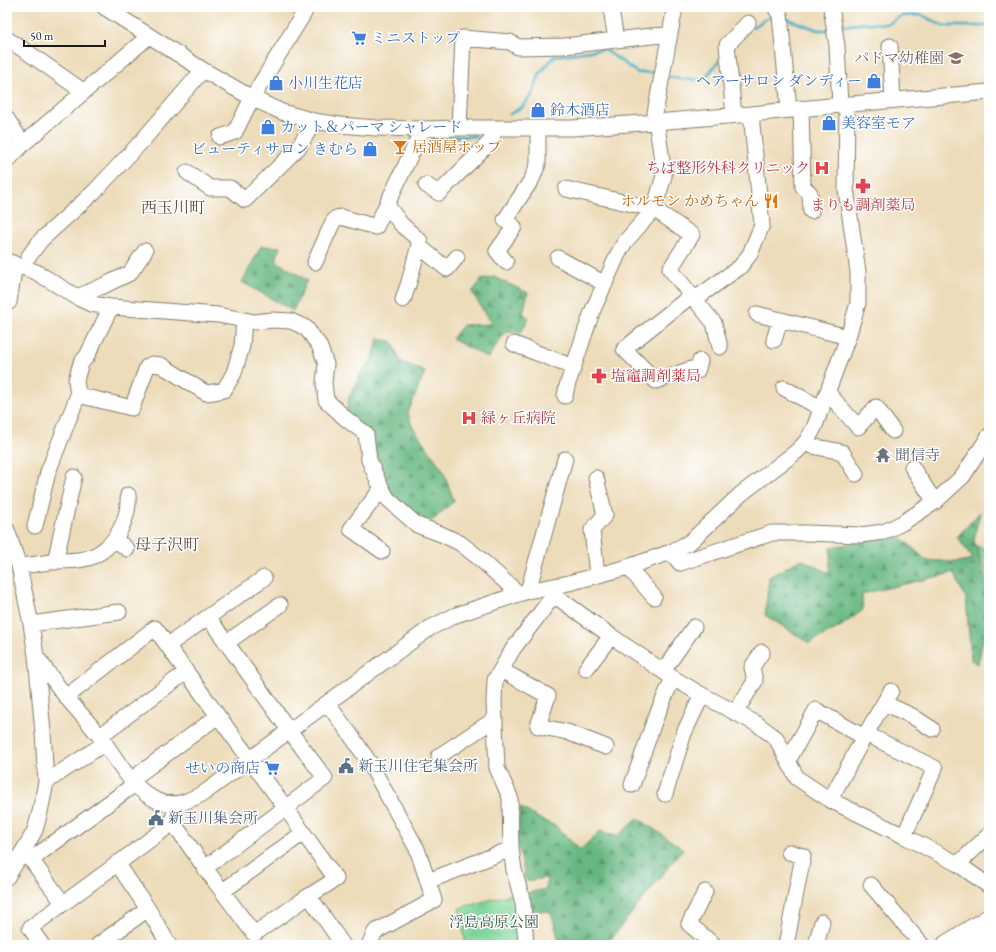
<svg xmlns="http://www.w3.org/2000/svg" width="996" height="952" viewBox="0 0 996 952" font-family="'EB Garamond','Noto Serif JP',serif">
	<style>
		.forest { fill: url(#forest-firs); stroke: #426a4f }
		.park { fill: url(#park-tufts); stroke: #4e795b }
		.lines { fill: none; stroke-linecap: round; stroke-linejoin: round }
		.stream { stroke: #41acc0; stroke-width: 3 }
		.minor-casing { stroke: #847c6b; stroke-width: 17 }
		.major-casing { stroke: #847c6b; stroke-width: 22 }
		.minor { stroke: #fff; stroke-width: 15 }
		.major { stroke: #fff; stroke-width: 20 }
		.labels { text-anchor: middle; stroke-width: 3; stroke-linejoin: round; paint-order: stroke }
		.shop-label { font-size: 15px; fill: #366cbe; stroke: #fff; text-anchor: start }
		.education-label { font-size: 15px; fill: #785e54; stroke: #fff; text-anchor: end }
		.food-label { font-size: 15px; fill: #c56008; stroke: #fff; text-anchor: start }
		.health-label { font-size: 15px; fill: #be3a42; stroke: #fff; text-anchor: start }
		.worship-label { font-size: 15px; fill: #5b616d; stroke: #fff; text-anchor: start }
		.service-label { font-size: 15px; fill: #4e5e75; stroke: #fff; text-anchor: start }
		.park-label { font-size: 15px; fill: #3f5d48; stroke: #fff }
		.neighbourhood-label { font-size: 16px; fill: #644c40; stroke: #fff }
	</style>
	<defs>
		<pattern id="forest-firs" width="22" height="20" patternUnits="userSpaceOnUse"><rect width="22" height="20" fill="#67b782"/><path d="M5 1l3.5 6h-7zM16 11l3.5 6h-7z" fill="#54946a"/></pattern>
		<pattern id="park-tufts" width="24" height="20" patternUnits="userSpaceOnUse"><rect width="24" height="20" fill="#7fd69a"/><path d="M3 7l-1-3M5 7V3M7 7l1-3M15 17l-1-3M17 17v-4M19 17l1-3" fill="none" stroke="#6db784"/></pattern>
	</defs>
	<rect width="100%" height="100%" fill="#fff"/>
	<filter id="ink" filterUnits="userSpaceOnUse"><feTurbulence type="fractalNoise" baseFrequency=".025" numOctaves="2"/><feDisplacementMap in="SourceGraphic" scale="8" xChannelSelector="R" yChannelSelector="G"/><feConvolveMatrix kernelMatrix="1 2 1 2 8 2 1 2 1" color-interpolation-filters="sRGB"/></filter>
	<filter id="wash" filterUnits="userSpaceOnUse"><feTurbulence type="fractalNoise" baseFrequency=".012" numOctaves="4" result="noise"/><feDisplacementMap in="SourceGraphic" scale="16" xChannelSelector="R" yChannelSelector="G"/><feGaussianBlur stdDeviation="0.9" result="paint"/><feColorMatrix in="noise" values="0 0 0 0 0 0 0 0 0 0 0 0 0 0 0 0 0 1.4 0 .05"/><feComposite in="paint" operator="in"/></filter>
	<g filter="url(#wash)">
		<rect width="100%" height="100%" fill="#eddcba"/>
		<path class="forest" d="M261,246L280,247L276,261L307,280L293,311L242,282Z
			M494,277L528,293L523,313L529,318L521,333L506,331L488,358L452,339L463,325L491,324L472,292L481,280Z
			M378,339L392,341L400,361L425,372L408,413L412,426L443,470L454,501L429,524L417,518L393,496L346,413L349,398L361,373L373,358Z
			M980,512L974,540L989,598V609L978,664L971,660L966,598L953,573L862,594L863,610L840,627L809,643L765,615L769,577L801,559L829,573L831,547L888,537L902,538L926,560L958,562L973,559L957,537Z
			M520,807L540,819L556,826L580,850L600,831L617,836L638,818L683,849L611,939L615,945H560L551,912L531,910L527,893L546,889L547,878L526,881L517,840Z"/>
		<path class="park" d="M977,546L989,550V590Z
			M515,893L519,945H466L459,908Z"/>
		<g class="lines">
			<path class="stream" d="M785,18L818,30H829
				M841,26L866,23L888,24L901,16L922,15L943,26H989
				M753,27L771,16
				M669,77L683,79L703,80L721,59
				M510,114L522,107L532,95L540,73L555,56L604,49L638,73L657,72
				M425,138L476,136"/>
		</g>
	</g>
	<g filter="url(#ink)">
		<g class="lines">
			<g class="minor-casing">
				<path id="minor" d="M104,7L203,70L252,98L282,112L314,121L340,125L376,128L423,129L459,128H572L656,122L751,114L840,105L989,92
					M775,7L780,15L789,110
					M831,7L837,46L840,105
					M612,15L616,40
					M7,39L30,54L84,92
					M890,46L893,100
					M801,108L803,187L810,193L811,211
					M734,115L727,45L748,23
					M7,119L23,144
					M459,128L463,38L510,42L518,47L564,46L616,40L670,34
					M220,137L235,132L252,98L304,13L305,7
					M7,161L23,144L149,36
					M187,172L210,188H230L245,200L299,147L314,121
					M426,185L439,193L490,142L496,128
					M566,189L654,209L692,235L670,269L714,323L720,347
					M387,205L401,224L420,241L409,282L403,300
					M419,246L447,269L457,257
					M29,256L41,240L94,192L142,141L203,70
					M558,258L605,284
					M7,261L36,272L80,299L91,304L111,307L218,315L255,322L272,320L291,321L306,328L319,345L326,364L324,383L326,400L345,418L366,434L369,460L378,481L387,498L400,510L417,525L441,534L460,543L479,558L519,594
					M315,262L332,224L336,218L341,217L376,227L423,129
					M506,262L497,251L514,227L505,220L532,179L538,164V128
					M692,295L624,349L656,381L691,369L697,371L700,361
					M77,297L105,285L130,273L145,251
					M695,299L740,267L750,254L762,225L751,114
					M7,302H9L15,264
					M757,314L848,337
					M774,340L780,320
					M514,344L573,367
					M784,388L822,409
					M828,393L858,427L876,407L893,431
					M78,395L132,408L147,367L152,364L161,365L206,393L214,392L224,390L234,373L242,346L244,320
					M565,396L567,386L592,312L619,252L625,242L654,209L664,176L663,167L655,113L675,7
					M806,442L812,446L842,452L856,474
					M912,467L935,502
					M596,478L605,515L592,530L597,575
					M35,526L48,472L78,395L76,380L81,363L87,356L111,307
					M7,530L19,566L31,624L36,656L43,732L46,782L40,812L35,830L28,843L7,877
					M115,539L127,549
					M382,551L351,529L382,488
					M671,552L680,563L772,533H806L860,535L884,532L902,523L935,502L963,476L989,436
					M55,562L74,477
					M19,566C31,565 43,563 56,561C65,561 75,561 84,559C100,556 114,543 121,528C126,518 129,507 128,495
					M628,567L654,597
					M528,591L565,459
					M554,595L611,636L673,678L702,695L757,724L776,738L797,778L830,800L904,836L958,864L989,886
					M208,617L264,578
					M31,624L119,612
					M226,643L280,605
					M168,645L208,617L289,730L325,778L205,868L172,821
					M36,656C46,670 56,684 67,698C78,711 90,724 101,738C117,759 132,790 158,801C175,808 188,801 204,793L430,628L456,615L528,591L569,583L628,567L671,552L690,542L741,494L796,452L806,442L814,428L848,337L858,303V272L846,189L847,104
					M586,669L611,636
					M501,670L548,696L538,726L567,732L606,747
					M663,671L694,627
					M66,697L155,628L218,716L285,807L336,879L309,896L343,945
					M327,703L350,734L369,762L417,849L434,900L375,932L369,945
					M884,703L912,716L932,729
					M735,713L755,681L752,667L762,652
					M866,734L935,768L904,836
					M100,736L186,672
					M864,737L891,691
					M439,756L495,719
					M788,761L816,710L864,737L830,800
					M131,780L218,716
					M46,782L105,743
					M632,785L655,719L673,678
					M665,794L684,733L702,695
					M24,856L32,861L63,903
					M32,861L40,853L135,784
					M117,863L148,909L169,945
					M958,864L989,835
					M205,868L254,934L309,896
					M428,881L511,849
					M871,885L922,945
					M223,891L303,833
					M705,892L689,924L714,945
					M42,945L30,928L170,825L172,821L175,812
					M98,945L148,909
					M526,945L523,903L514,870L511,849L510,797L497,768L494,701L495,680L513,649L554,595L549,587
					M786,945L803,856L789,852
					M816,945L822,922
					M969,945L987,930V922"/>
			</g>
			<g class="major-casing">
				<path id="major" d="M947,945L989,919"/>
			</g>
			<use href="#minor" class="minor"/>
			<use href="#major" class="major"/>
		</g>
	</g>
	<defs>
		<g id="supermarket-bare" transform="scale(1.2)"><path d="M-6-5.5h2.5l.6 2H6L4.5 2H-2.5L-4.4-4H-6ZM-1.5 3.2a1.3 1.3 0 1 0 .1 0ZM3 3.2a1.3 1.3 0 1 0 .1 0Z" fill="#3f7fe0" stroke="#fff" stroke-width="2.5" paint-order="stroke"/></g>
		<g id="school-bare" transform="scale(1.2)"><path d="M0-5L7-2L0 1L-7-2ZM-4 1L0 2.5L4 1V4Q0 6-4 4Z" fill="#8d6e63" stroke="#fff" stroke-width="2.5" paint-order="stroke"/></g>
		<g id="shop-bare" transform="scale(1.2)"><path d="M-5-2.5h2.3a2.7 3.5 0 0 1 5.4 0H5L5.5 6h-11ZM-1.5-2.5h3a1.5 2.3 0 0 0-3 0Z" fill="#3f7fe0" stroke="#fff" stroke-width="2.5" paint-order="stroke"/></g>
		<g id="bar-bare" transform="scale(1.2)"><path d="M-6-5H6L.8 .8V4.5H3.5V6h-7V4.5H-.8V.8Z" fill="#e8710a" stroke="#fff" stroke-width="2.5" paint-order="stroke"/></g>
		<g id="hospital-bare" transform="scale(1.2)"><path d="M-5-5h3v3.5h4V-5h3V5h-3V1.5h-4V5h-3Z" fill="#e0444e" stroke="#fff" stroke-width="2.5" paint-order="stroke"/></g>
		<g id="pharmacy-bare" transform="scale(1.2)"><path d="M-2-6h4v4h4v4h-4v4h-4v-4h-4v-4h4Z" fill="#e0444e" stroke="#fff" stroke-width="2.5" paint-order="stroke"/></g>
		<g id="restaurant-bare" transform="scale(1.2)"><path d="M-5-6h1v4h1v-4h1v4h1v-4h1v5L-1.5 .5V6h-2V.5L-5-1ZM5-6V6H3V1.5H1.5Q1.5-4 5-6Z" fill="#e8710a" stroke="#fff" stroke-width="2.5" paint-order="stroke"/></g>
		<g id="temple-bare" transform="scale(1.2)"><path d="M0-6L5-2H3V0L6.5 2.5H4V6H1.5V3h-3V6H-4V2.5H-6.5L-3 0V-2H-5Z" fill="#6b7280" stroke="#fff" stroke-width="2.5" paint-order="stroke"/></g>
		<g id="civic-bare" transform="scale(1.2)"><path d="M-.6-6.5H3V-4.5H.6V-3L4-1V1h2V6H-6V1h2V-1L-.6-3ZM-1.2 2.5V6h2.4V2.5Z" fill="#5c6f8a" stroke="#fff" stroke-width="2.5" paint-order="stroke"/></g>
	</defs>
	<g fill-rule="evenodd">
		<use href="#supermarket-bare" x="359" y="38"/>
		<use href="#school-bare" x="956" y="58"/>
		<use href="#shop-bare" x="874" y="81"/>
		<use href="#shop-bare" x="276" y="83"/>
		<use href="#shop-bare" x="538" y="110"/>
		<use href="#shop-bare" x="829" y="123"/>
		<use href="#shop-bare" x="268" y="127"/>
		<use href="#bar-bare" x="400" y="147"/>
		<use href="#shop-bare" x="370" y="149"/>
		<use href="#hospital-bare" x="822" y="168"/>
		<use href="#pharmacy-bare" x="863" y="186"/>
		<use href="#restaurant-bare" x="771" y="201"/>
		<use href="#pharmacy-bare" x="599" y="376"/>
		<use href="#hospital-bare" x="469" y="418"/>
		<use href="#temple-bare" x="883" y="455"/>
		<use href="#civic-bare" x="346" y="766"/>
		<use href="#supermarket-bare" x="272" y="768"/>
		<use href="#civic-bare" x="156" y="818"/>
	</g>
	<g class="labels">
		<g class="shop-label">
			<text x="371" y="43">ミニストップ</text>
			<text x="862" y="86" text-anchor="end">ヘアーサロン ダンディー</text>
			<text x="288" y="88">小川生花店</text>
			<text x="550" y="115">鈴木酒店</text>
			<text x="841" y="128">美容室モア</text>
			<text x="280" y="132">カット＆パーマ シャレード</text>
			<text x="358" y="154" text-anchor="end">ビューティサロン きむら</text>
			<text x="260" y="773" text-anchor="end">せいの商店</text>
		</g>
		<g class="education-label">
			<text x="944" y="63">パドマ幼稚園</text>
		</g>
		<g class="food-label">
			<text x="412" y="152">居酒屋ホップ</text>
			<text x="759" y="206" text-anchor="end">ホルモン かめちゃん</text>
		</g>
		<g class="health-label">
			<text x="810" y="173" text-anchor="end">ちば整形外科クリニック</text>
			<text x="863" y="210" text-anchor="middle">まりも調剤薬局</text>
			<text x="611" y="381">塩竈調剤薬局</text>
			<text x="481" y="423">緑ヶ丘病院</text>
		</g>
		<g class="worship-label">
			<text x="895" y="460">聞信寺</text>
		</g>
		<g class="service-label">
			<text x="358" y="771">新玉川住宅集会所</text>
			<text x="168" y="823">新玉川集会所</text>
		</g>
		<g class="park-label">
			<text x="494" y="927">浮島高原公園</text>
		</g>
		<g class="neighbourhood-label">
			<text x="173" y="213">西玉川町</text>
			<text x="167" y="550">母子沢町</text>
		</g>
	</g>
	<rect width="996" height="952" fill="none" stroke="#fff" stroke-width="24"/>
	<path d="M24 40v6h81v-6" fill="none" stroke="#1c1c1c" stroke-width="2"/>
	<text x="30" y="40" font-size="12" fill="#1c1c1c" stroke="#ffffff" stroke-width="3" paint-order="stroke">50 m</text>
</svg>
